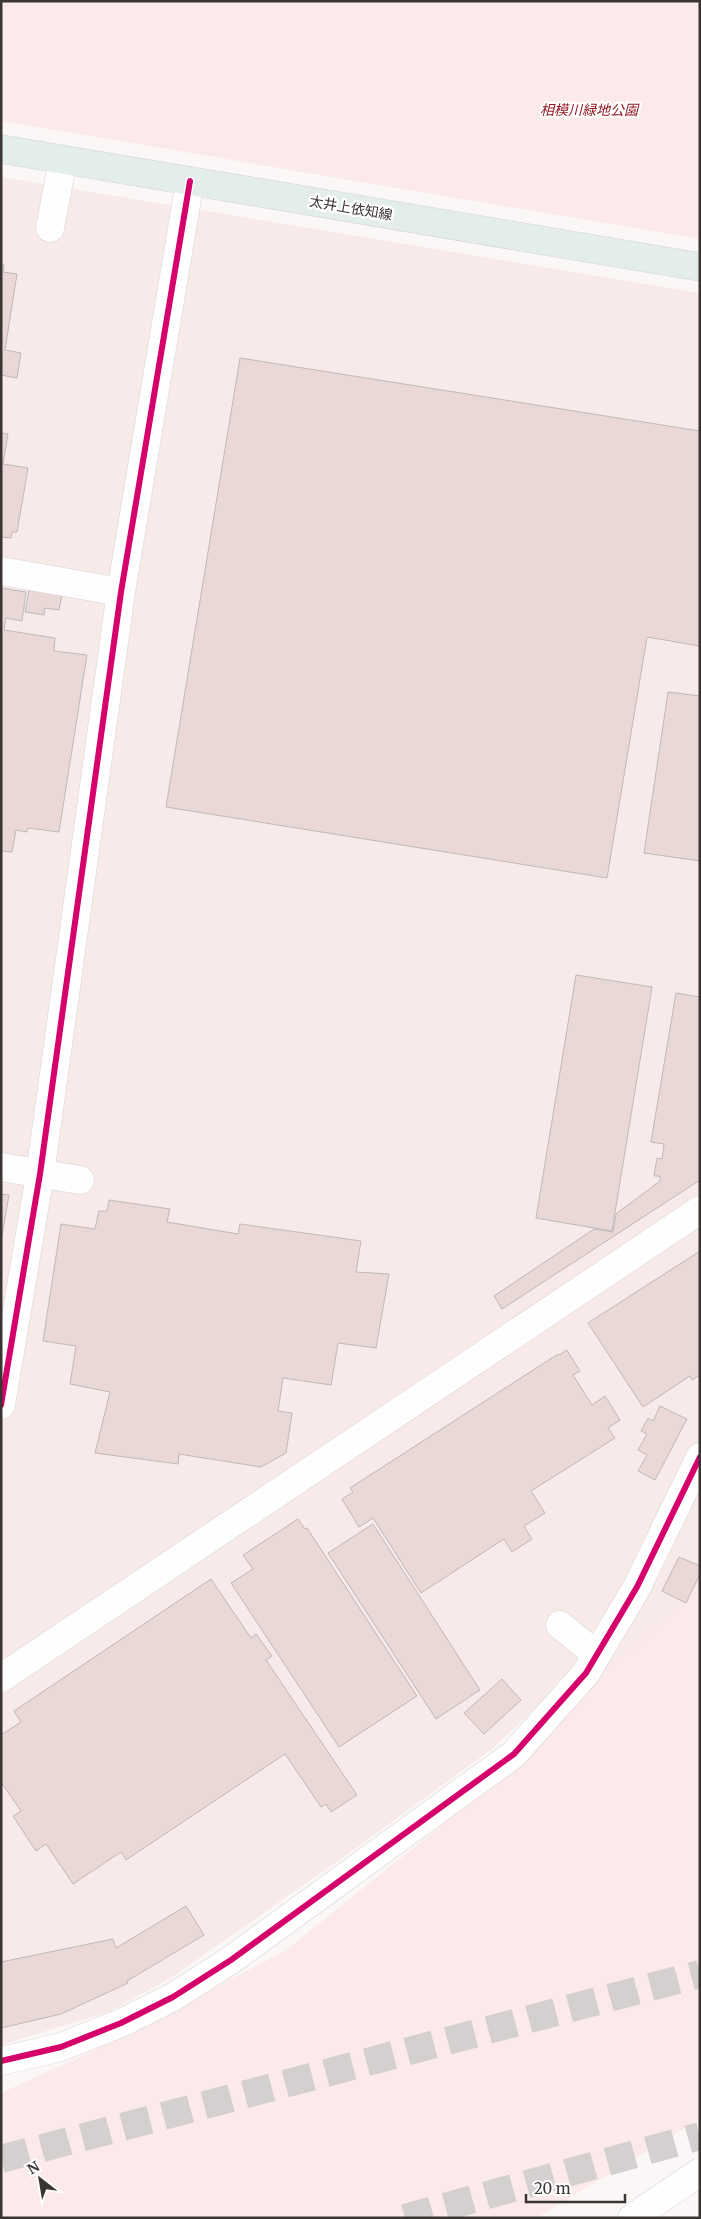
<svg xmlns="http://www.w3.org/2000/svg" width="701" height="2219" viewBox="0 0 701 2219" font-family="Merriweather,'Noto Sans JP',serif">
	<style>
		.built { fill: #f8eae9 }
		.green { fill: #fbeae9 }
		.building { fill: #ead8d7; stroke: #beb9b9 }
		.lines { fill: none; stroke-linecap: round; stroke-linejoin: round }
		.highway-tunnel { stroke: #d4d0d0; stroke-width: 28; stroke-dasharray: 28 14; stroke-linecap: butt }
		.minor-casing { stroke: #d7d3d2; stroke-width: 29 }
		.major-casing { stroke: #d6d3d3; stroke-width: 29 }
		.minor { stroke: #fefefe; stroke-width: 28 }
		.major { stroke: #e3eeeb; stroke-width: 28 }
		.cycleway-casing { stroke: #fff; stroke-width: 9 }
		.cycleway { stroke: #d6006c; stroke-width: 6 }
		.labels { text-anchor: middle; stroke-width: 4.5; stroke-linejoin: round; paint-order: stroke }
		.park-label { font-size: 14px; font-style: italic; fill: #91131d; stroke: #fff }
		.street-label { font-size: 14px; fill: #3a3433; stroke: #fff }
	</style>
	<rect width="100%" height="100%" fill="#fbf7f7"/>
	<path class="built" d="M1,177L700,293V1709L660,1734L559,1681L534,1710L492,1749L356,1848L171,1978L108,2012L1,2045Z"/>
	<path class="green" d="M1,1H700V239L1,121Z
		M700,1585V2119L536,2218H1V2093L93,2051L285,1951L463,1808Z"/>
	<path class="building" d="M1,264L4,265L3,272L17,274L5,350L21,353L17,378L1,375Z
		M240,358L700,431V646L647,637L607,878L166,807Z
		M1,433L8,434L3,464L28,468L17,532H12L11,538L1,537Z
		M1,588L26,592L22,621L6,618L4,630L55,638L54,651L87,655L59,832L28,828L27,832L16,830L12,852L1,851Z
		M29,590L62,595L59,610L45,608L44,615L25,612Z
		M668,692L700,696V861L644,853Z
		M576,975L652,987L612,1231L536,1218Z
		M676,993L700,997V1180L502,1309L494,1296L594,1229L613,1232L616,1214L660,1181V1176H654L657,1158L662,1159L664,1144L651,1142Z
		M1,1194L9,1195L1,1241Z
		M109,1200L170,1209L167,1222L238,1234L240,1224L361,1241L356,1272L389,1274L376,1348L338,1343L331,1385L283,1378L278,1411L292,1413L286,1453L261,1467L179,1454L178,1464L95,1453L110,1392L70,1384L76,1346L43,1341L61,1224L95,1229L99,1211H107Z
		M700,1251V1375L692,1380L690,1376L643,1407L588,1323Z
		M567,1350L580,1371L573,1375L592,1405L605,1396L620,1420L608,1428L615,1438L531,1491L545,1513L524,1526L532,1539L512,1552L504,1539L421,1593L373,1518L359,1527L342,1499L353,1492L350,1488L558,1354L559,1355Z
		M660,1406L687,1419L655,1480L638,1471L647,1455L638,1450L647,1434L641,1431L648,1418L653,1421Z
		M298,1519L305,1529L307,1528L417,1696L339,1747L231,1583L253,1569L243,1555Z
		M373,1524L480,1690L436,1719L328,1553Z
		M679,1557L700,1566V1574L686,1603L662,1591Z
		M211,1579L251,1638L256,1634L272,1656L266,1660L357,1795L331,1812L326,1804L321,1807L285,1754L126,1860L121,1852L73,1884L46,1844L36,1851L13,1816L21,1811L1,1782V1735L21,1722L14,1711Z
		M502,1679L521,1700L484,1734L464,1713Z
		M186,1906L204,1935L127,1981L128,1983L61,2014L1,2028V1962L113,1939L116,1948Z"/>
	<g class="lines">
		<path class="highway-tunnel" d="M1,2159L700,1974
			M405,2218L700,2136"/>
		<g class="minor-casing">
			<path id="minor" d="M50,228L63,160
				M1,571L121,592
				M1,1167L80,1180
				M1,1405L40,1174L121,592L190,181
				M560,1625L597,1655
				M1,1678L700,1210
				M1,2061L61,2047L121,2023L173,1997L231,1960L514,1754L586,1673L637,1587L700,1457
				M632,2218L700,2172"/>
		</g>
		<g class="major-casing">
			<path id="major" d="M1,149L700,267"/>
		</g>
		<use href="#minor" class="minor"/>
		<use href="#major" class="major"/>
		<g class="cycleway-casing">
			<path id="cycleway" d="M1,1405L40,1174L121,592L190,181
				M1,2061L61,2047L121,2023L173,1997L231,1960L514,1754L586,1673L637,1587L700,1457"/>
		</g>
		<use href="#cycleway" class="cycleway"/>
	</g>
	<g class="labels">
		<g class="park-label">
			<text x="589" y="115">相模川緑地公園</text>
		</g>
		<g class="street-label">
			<text transform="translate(351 208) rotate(10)" y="5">太井上依知線</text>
		</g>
	</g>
	<rect width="701" height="2219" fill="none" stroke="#3a3433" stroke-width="5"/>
	<g transform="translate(40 2179) rotate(329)" stroke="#ffffff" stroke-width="4" paint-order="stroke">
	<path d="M0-4L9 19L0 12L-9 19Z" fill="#3a3433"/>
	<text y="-8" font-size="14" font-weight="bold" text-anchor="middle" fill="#3a3433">N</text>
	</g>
	<path d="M526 2194v8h99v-8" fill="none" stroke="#3a3433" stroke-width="2.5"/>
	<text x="534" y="2194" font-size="15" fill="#3a3433" stroke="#ffffff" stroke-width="4" paint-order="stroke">20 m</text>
</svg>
